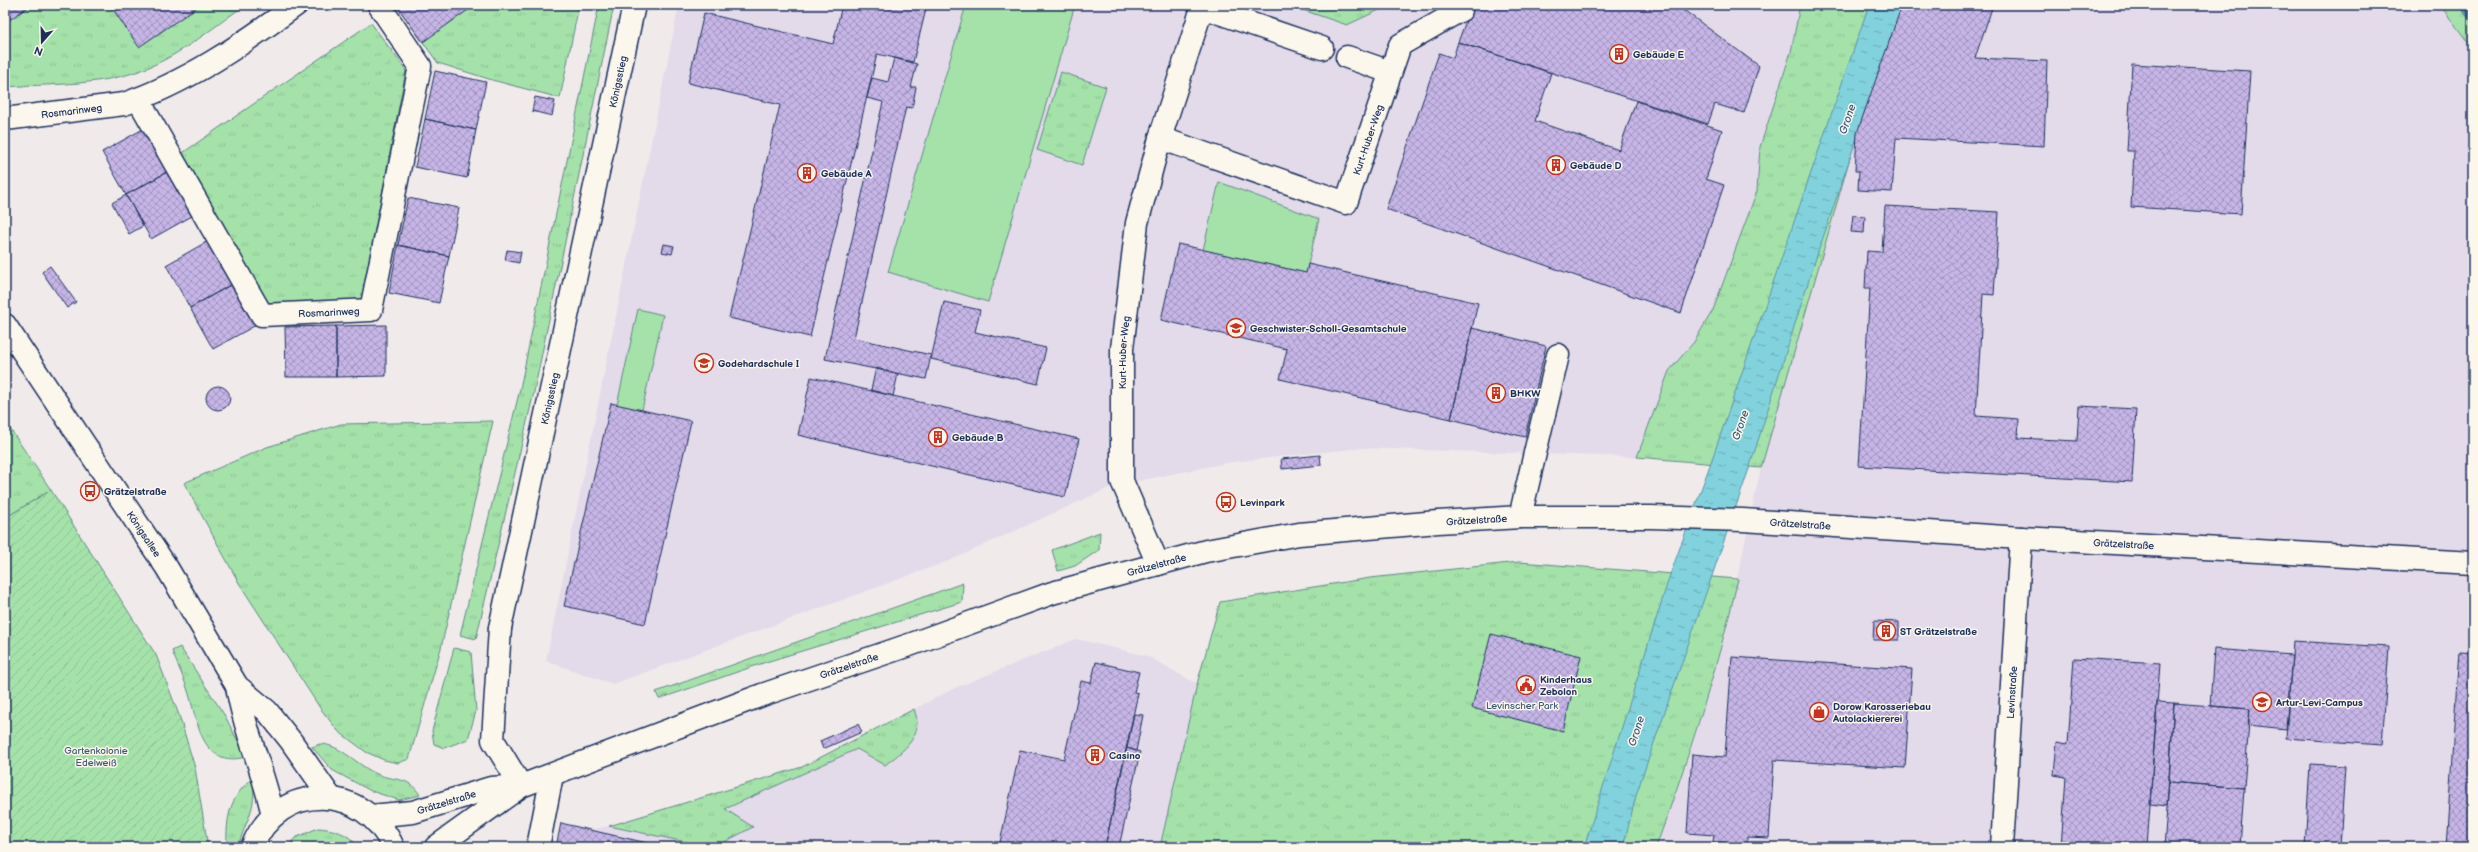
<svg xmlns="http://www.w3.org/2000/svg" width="2478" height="852" viewBox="0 0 2478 852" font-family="'Balsamiq Sans',sans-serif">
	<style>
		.built { fill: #e3daea }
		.grass { fill: url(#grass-tufts); stroke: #608884 }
		.garden { fill: url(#garden-furrows); stroke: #608884 }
		.pitch { fill: #a5e2aa; stroke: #608884 }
		.water { fill: url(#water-ripples); stroke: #5991aa }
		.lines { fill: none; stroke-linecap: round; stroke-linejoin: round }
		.stream { stroke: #5991aa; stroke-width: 12 }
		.building { fill: url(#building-cross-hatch); stroke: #1b2f5e }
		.service-casing { stroke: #1b2f5e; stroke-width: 25 }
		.minor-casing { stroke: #1b2f5e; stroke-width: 25 }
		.tertiary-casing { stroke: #1b2f5e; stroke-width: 25 }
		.service { stroke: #fbf7ec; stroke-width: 22 }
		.minor { stroke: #fbf7ec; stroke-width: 22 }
		.tertiary { stroke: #fbf7ec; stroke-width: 22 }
		.labels { text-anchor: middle; stroke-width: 3; stroke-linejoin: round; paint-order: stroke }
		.poi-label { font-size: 10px; font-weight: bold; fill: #1b2f5e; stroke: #fbf7ec; text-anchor: start }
		.street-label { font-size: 10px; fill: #1b2f5e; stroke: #fbf7ec }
		.park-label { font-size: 10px; fill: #3e5c71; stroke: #fbf7ec }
		.water-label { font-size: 11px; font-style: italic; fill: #35587e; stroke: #fbf7ec }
	</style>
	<defs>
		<pattern id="grass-tufts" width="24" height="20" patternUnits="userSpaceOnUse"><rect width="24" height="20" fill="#a5e2aa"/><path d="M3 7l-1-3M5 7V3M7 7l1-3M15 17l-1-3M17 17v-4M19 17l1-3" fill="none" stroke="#8dc295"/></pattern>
		<pattern id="garden-furrows" width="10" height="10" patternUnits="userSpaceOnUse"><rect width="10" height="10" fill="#a5e2aa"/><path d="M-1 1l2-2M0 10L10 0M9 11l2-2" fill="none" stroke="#8dc295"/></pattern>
		<pattern id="water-ripples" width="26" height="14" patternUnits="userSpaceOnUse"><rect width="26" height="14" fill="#82d2dd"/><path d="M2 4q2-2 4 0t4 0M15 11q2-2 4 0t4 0" fill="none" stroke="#6aabb6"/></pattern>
		<pattern id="building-cross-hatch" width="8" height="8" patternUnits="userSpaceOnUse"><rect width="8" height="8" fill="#c6b5e6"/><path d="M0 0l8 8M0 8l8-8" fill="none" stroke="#a094be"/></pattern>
	</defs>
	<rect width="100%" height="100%" fill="#f0eaeb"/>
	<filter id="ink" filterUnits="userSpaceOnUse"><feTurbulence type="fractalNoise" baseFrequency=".025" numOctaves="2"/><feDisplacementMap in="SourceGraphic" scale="8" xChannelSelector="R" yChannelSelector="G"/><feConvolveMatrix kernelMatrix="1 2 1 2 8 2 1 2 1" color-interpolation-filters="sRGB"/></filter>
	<g filter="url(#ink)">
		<path class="built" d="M679,5H1800L1791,52L1760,147L1757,191L1713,310L1694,342L1669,371L1637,457L1361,448L1231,462L1113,486L951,560L613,684L546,661Z
			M1902,5H2440L2473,49V847H1656L1690,753L1724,640L1761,468L1857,133Z
			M1076,639L1147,656L1197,684L1160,847H556L561,823L590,830L609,826L802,767L955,688Z"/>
		<path class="grass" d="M5,5H245C211,29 176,59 136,72C95,86 47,84 5,87Z
			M396,5H579L560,98L492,80L438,63Z
			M599,5H614L534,392L476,639L460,635L520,389Z
			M1288,5H1390L1347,25Z
			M1800,5H1902L1857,133L1761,468L1637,457L1669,371L1694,342L1713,310L1757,191L1760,147L1791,52Z
			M2440,5H2473V49Z
			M371,23L406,70L361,302L265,303L181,154Z
			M1061,72L1106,87L1082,165L1037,150Z
			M5,421L51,490L5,518Z
			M493,421L441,648L409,759L398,763L384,760L366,752L338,731L320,708L239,583L184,483L267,447L341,424Z
			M1100,532L1099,550L1075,566L1058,571L1052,550Z
			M1519,562L1738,579C1717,671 1688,759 1656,847H1160L1197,684L1220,602L1370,578Z
			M963,583L962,602L766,662L659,699L656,692Z
			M180,647L225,716L246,757C200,769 198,720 187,688C183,676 177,664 172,651Z
			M454,648L471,652L476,711L468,739L444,748L434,744L432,731Z
			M914,709C925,736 903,751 885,765L857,749L725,809L753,827L715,847H710L609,826L802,767Z
			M320,744C340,744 358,766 377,774C395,782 408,775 420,795L399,800L371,791L332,770L312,747Z
			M253,778C257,811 246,818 238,847H227C226,818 229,797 253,778Z
			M318,828C333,829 349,833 358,847H287L295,838Z"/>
		<path class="garden" d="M51,490L156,655L179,715L195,768L208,847H5V518Z"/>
		<path class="pitch" d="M966,5H1075L988,302L888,272Z
			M1219,182L1319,219L1306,273L1203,250Z
			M638,309L663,315L642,410L617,405Z"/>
		<path class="water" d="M1869,5H1902L1812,270L1750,466L1637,792L1623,847H1584L1670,575L1710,465Z"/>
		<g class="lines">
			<path class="stream" d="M2465,5L2473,15"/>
		</g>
		<path class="building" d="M5,5H31L5,23Z
			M110,5H200L139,47Z
			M396,5H475L423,42Z
			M842,5H927L913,62L877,54L810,337L729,318L780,105L688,83L704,13L833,44Z
			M1458,5H1677L1759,66L1744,113L1715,104L1708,124L1458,42L1466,21Z
			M1902,5H1993L1975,58L2047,61L2044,146L1896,138L1892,192L1858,190L1859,171H1855L1857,133Z
			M1458,42L1551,73L1535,121L1619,150L1636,101L1722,130L1706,179L1724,185L1681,313L1386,209L1439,53L1453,58Z
			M894,58L917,64L911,87H916L912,108L906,107L854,338L931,355L926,379L825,359L883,102L867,98L872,78L888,82Z
			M2132,64L2250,71L2241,214L2131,207L2134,151H2127Z
			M435,71L486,82L476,130L425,119Z
			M535,97L555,101L552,116L532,111Z
			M425,119L476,130L467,178L415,167Z
			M143,129L167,172L126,195L102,152Z
			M167,172L192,216L151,239L126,195Z
			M126,195L143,226L129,234L112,203Z
			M408,198L459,208L449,256L398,245Z
			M1885,206L1999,212L1994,295L1983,294L1976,416L2019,419L2018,438L2077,441L2079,406L2136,409L2132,482L1859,466L1870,288H1865L1867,251L1882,252Z
			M1853,215L1865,216L1864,233L1851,232Z
			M208,241L232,284L190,308L166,265Z
			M664,244L674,246L672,254L662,252Z
			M1178,244L1306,273L1308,264L1478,303L1451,419L1280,379L1287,349L1161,320Z
			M398,245L449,256L439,303L389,293Z
			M507,250L521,252L519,263L505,260Z
			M50,266L76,302L67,308L42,272Z
			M232,284L256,325L213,349L190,308Z
			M944,302L980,310L975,332L1046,348L1038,384L931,359Z
			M386,325V376L336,377V326Z
			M336,326V377H286L285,327Z
			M1472,328L1546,346L1525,437L1451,419Z
			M876,368L898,374L893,396L871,390Z
			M811,377L1079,439L1065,497L798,435Z
			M206 398a12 12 0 1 1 24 0a12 12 0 1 1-24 0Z
			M611,403L691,421L645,624L564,606Z
			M1320,455L1321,465L1282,469L1281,459Z
			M1874,621L1899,622V640H1873Z
			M1491,634L1581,656L1563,731L1472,708Z
			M2293,641L2389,647L2382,745L2286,738Z
			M2214,649L2292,655L2286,729L2248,725L2250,709L2210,706Z
			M2459,651L2473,652V847H2446Z
			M1732,657L1912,669L1905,768L1774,760L1769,838L1747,837V844L1713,842L1714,835L1687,833L1692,754L1725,757Z
			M2074,658L2160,663L2147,847H2061L2066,777L2054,775L2057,742L2068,744Z
			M1096,662L1139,672L1134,692L1138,693L1105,847H999L1020,750L1064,759L1081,681L1091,683Z
			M2157,702L2174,703L2167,806L2150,804Z
			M2174,703L2250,709L2244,788L2169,782Z
			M1134,714L1143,715L1136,751L1127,748Z
			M858,724L862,732L823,749L820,741Z
			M1127,748L1140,752L1119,847H1105Z
			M2310,764L2345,766L2340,847H2305Z
			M2169,782L2244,788L2240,847H2164Z
			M561,823L590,830L665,847H556Z"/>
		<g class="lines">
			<g class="service-casing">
				<g id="service">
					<path d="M1202,7L1322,48"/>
					<path d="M1347,57L1390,72"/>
					<path id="s1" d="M138,99L262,315L371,310L420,66L379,5"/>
					<path id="s2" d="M1160,138L1346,203L1400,45L1461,10"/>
					<path d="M1520,517L1558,355"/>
					<path id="s3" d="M1158,564L1122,481V349L1137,223L1160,138L1203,5"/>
					<path d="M500,628L493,740L521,786"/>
					<path d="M538,847L552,775"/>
				</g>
			</g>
			<g class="minor-casing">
				<g id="minor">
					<path id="s4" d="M5,119L124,104C186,83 243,44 296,5"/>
					<path id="s5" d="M500,628L634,5"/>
					<path id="s6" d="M371,816L413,812L491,788L521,786"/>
					<path id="s7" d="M436,847L521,786L762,695L912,644L1052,593L1206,551L1299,534L1438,522L1520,517H1651L1743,520L2021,538L2473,563"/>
					<path id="s8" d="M2002,847L2021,538"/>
				</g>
			</g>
			<g class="tertiary-casing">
				<g id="tertiary">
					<path id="s9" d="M5,325L167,568L237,686L267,711L291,741L331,798"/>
					<path d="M237,686C244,731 264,771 273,816"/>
					<path d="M252,847C279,780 365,783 393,847"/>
				</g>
			</g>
			<use href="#service" class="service"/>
			<use href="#minor" class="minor"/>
			<use href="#tertiary" class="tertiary"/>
		</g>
	</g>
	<defs>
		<g id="building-ring" transform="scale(1)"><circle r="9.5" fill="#fbf7ec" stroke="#c8321e" stroke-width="1.5"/><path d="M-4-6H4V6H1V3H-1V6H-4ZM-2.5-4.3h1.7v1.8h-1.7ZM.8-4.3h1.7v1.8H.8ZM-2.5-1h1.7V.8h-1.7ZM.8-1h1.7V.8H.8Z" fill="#c8321e"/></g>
		<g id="school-ring" transform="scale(1)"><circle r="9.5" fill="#fbf7ec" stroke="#c8321e" stroke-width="1.5"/><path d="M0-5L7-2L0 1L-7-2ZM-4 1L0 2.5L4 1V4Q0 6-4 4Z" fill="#c8321e"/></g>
		<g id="bus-ring" transform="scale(1)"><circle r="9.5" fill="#fbf7ec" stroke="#c8321e" stroke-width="1.5"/><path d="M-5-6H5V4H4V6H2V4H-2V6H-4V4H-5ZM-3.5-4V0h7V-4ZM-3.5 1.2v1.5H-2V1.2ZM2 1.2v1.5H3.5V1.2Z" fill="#c8321e"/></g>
		<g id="civic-ring" transform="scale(1)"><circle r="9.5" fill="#fbf7ec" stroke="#c8321e" stroke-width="1.5"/><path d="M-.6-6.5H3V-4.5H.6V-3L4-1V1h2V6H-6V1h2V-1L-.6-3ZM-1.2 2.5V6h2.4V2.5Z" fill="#c8321e"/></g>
		<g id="shop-ring" transform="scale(1)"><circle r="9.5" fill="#fbf7ec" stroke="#c8321e" stroke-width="1.5"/><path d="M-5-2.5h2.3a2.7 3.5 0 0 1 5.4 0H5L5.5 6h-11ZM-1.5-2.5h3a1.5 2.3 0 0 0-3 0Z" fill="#c8321e"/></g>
	</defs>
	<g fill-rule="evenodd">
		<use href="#building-ring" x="1619" y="54"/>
		<use href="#building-ring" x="1556" y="165"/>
		<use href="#building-ring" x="807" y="173"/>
		<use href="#school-ring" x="1236" y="328"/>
		<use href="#school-ring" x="704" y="363"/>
		<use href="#building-ring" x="1496" y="393"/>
		<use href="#building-ring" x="938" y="437"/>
		<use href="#bus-ring" x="90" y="491"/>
		<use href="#bus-ring" x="1226" y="502"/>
		<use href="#building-ring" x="1886" y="631"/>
		<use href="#civic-ring" x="1526" y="685"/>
		<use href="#school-ring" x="2262" y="702"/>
		<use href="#shop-ring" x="1819" y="712"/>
		<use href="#building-ring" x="1095" y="755"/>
	</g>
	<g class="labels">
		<g class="poi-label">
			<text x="1633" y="58">Gebäude E</text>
			<text x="1570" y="169">Gebäude D</text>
			<text x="821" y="177">Gebäude A</text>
			<text x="1250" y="332">Geschwister-Scholl-Gesamtschule</text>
			<text x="718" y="367">Godehardschule I</text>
			<text x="1510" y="397">BHKW</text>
			<text x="952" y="441">Gebäude B</text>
			<text x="104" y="495">Grätzelstraße</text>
			<text x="1240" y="506">Levinpark</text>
			<text x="1900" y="635">ST Grätzelstraße</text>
			<text x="1540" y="683">Kinderhaus<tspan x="1540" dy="12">Zebolon</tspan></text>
			<text x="2276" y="706">Artur-Levi-Campus</text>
			<text x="1833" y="710">Dorow Karosseriebau<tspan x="1833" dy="12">Autolackiererei</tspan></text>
			<text x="1109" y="759">Casino</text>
		</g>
		<g class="street-label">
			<text dy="4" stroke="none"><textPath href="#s5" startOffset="559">Königsstieg</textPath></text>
			<text dy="4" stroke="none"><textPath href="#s4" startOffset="67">Rosmarinweg</textPath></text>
			<text dy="4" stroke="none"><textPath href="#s2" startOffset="264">Kurt-Huber-Weg</textPath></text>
			<text dy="4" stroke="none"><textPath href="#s1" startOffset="316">Rosmarinweg</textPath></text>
			<text dy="4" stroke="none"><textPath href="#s3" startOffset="219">Kurt-Huber-Weg</textPath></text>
			<text dy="4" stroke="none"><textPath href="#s5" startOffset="235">Königsstieg</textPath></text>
			<text dy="4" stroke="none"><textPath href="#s7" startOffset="1102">Grätzelstraße</textPath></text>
			<text dy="4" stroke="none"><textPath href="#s7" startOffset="1426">Grätzelstraße</textPath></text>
			<text dy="4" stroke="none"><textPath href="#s9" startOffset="251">Königsallee</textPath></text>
			<text dy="4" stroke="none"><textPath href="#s7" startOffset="1750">Grätzelstraße</textPath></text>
			<text dy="4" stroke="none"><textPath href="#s7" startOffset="778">Grätzelstraße</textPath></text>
			<text dy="4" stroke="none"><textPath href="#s7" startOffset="454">Grätzelstraße</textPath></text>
			<text dy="4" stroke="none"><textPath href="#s8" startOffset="155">Levinstraße</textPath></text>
			<text dy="4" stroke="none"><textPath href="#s6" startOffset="77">Grätzelstraße</textPath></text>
		</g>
		<g class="park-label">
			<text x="1522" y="709">Levinscher Park</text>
			<text x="96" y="754">Gartenkolonie<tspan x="96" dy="12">Edelweiß</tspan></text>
		</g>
		<g class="water-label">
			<text transform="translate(1847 119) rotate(-71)" y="4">Grone</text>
			<text transform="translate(1740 425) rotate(-71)" y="4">Grone</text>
			<text transform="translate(1636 731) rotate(-72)" y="4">Grone</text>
		</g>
	</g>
	<rect width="2478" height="852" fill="none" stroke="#fbf7ec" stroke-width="20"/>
	<rect x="10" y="10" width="2458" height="832" fill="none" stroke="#1b2f5e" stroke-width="1.5" filter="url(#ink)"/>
	<g transform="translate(42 42) rotate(200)" stroke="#fbf7ec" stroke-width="3" paint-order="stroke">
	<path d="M0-3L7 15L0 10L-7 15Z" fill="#1b2f5e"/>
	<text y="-6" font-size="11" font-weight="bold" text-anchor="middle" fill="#1b2f5e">N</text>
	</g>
</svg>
